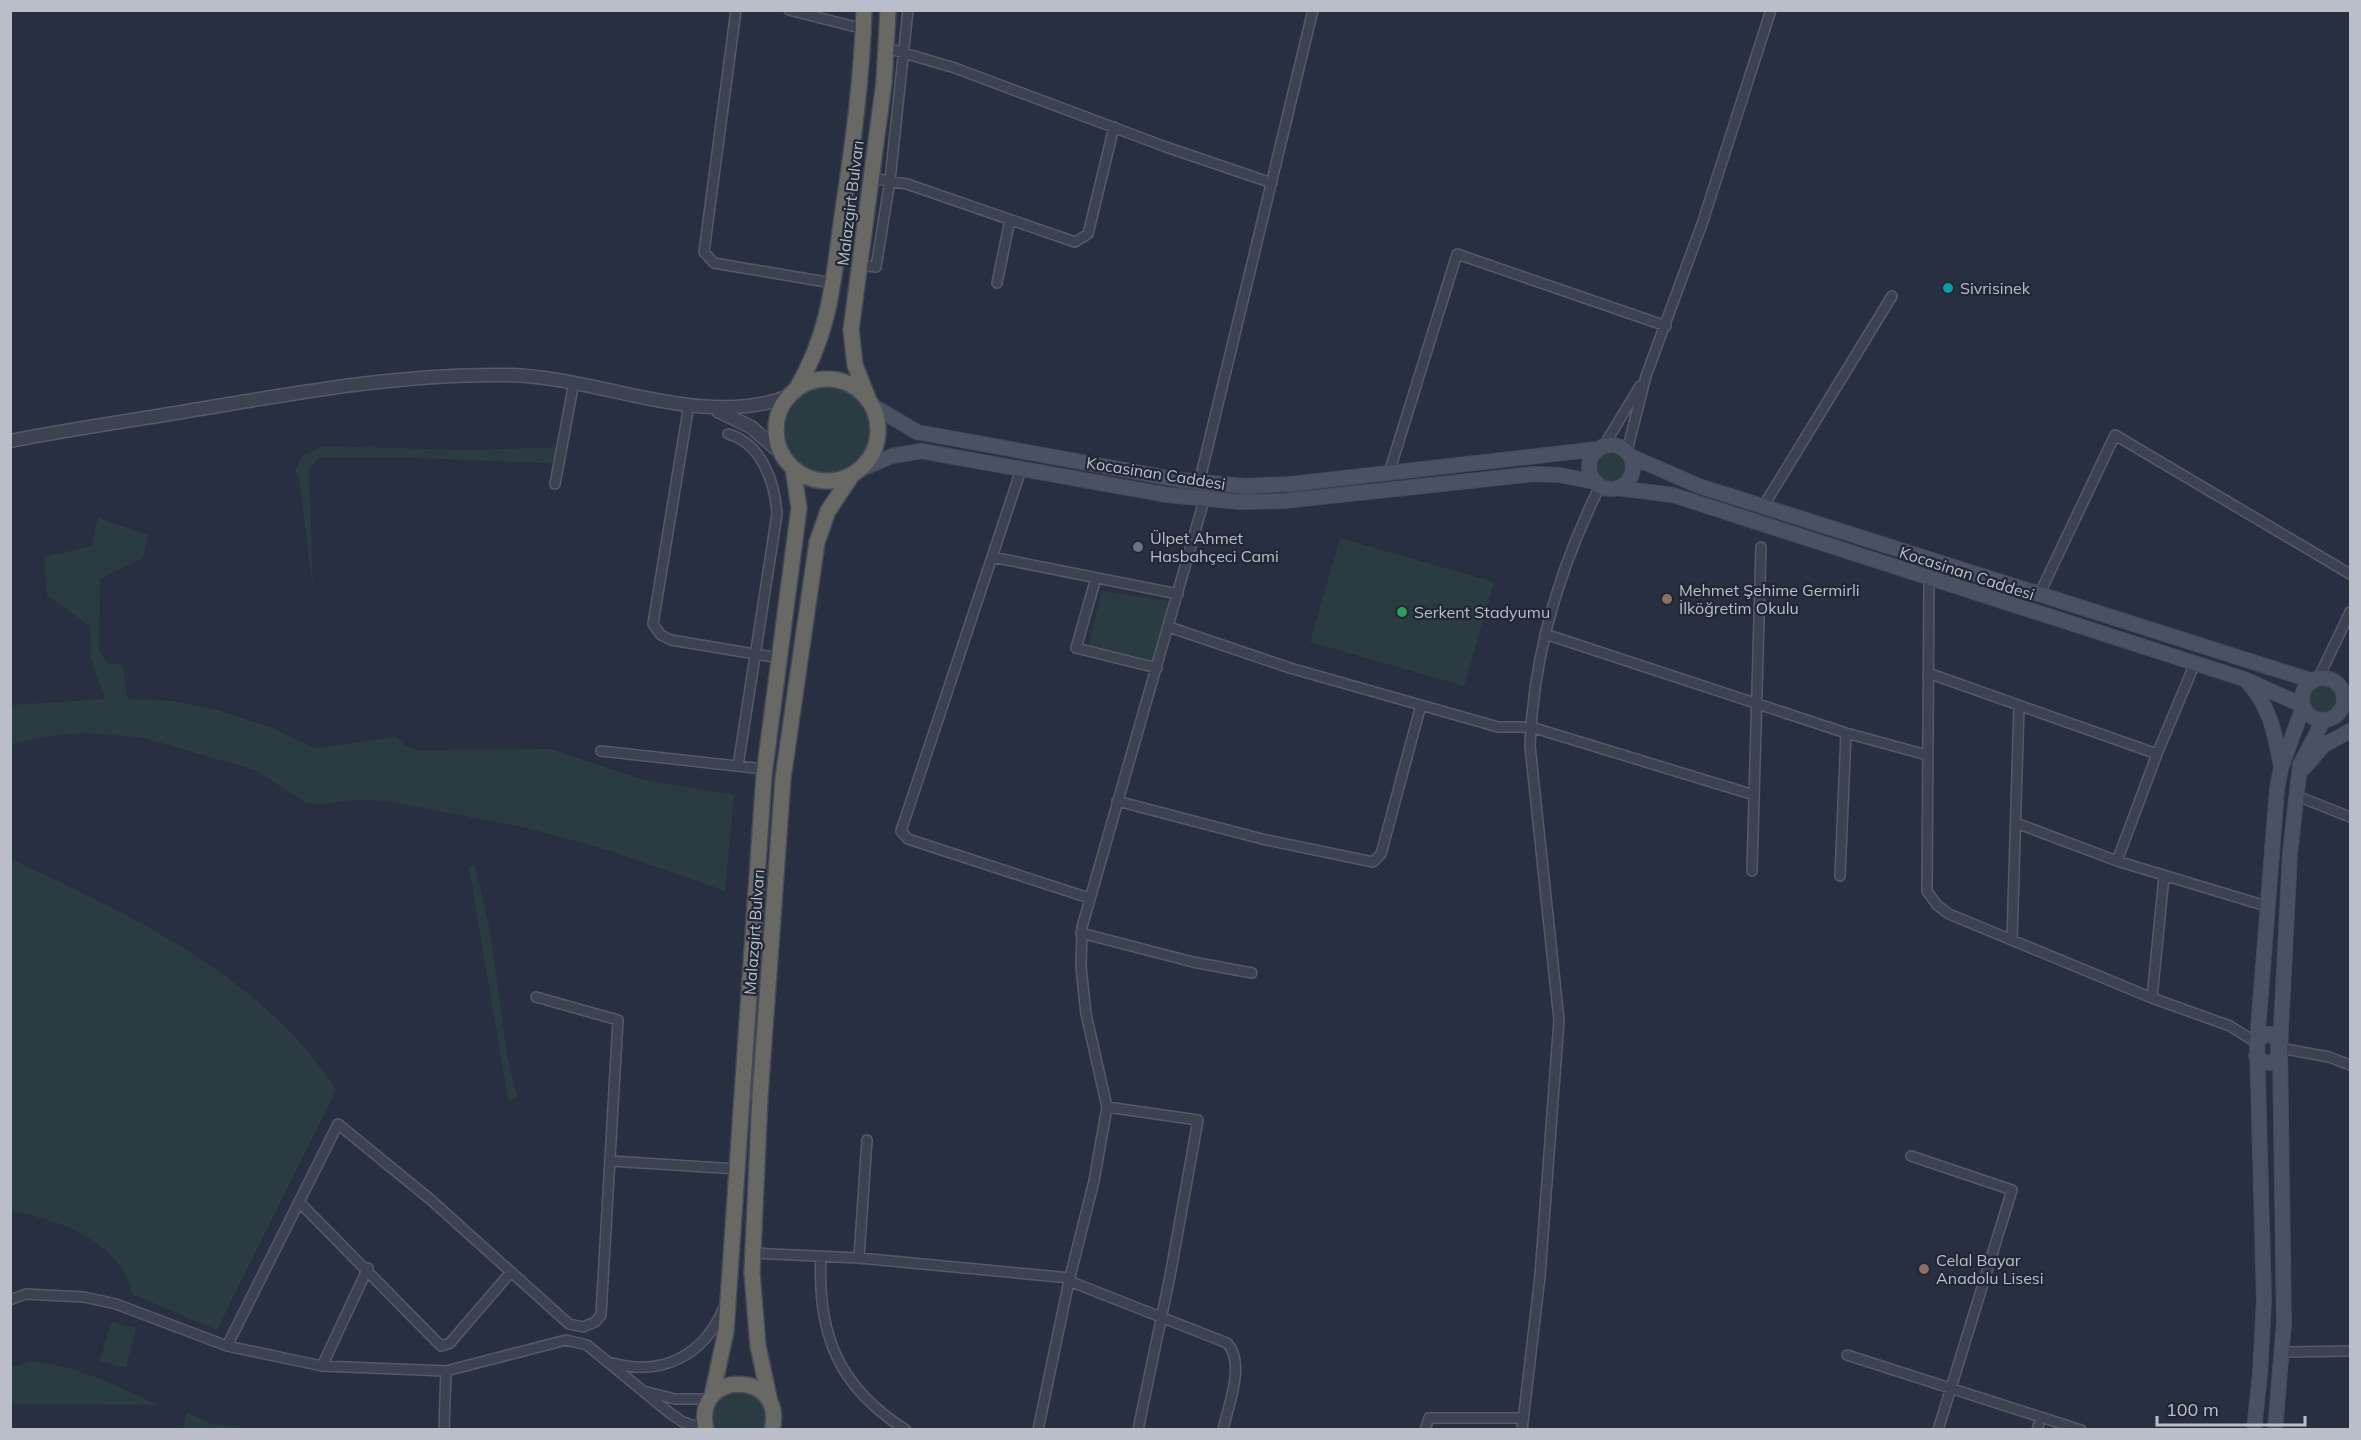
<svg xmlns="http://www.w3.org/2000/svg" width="2361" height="1440" viewBox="0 0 2361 1440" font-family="Mulish,sans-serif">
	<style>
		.green { fill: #2a3c41 }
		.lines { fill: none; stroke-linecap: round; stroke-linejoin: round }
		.minor-casing { stroke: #545a67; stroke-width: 12 }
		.tertiary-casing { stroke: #545a67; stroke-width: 15 }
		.secondary-casing { stroke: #464b59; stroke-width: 16 }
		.trunk-casing { stroke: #444a57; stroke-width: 18 }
		.minor { stroke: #3c4250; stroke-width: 9 }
		.tertiary { stroke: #3c4250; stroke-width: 12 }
		.secondary { stroke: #4a5163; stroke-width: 14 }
		.trunk { stroke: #686865; stroke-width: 15 }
		.culture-dot { fill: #0f9aa8; stroke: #212735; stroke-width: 2 }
		.worship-dot { fill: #6b7280; stroke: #212735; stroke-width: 2 }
		.education-dot { fill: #8d6e63; stroke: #212735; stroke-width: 2 }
		.leisure-dot { fill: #2e9e5b; stroke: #212735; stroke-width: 2 }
		.labels { text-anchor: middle; stroke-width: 4.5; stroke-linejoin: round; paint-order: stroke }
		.street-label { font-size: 16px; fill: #b9beca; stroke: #212735 }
		.poi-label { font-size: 16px; fill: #b9beca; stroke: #212735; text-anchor: start }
	</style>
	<rect width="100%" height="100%" fill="#282f40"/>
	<path class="green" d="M784 430a43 43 0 1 1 86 0a43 43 0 1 1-86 0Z
		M324,446L469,450L566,447V464L413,458H320L313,463L309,471L313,591L299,477L295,471L303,455Z
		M1594 467a17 17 0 1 1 34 0a17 17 0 1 1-34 0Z
		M98,518L148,535L143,558L100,579L99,651L108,663L122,665L128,699L174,701L214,709L275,729L315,748L396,737L405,746L418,750L550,749L644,780L734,795L725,891L611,851L527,828L387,801L360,800L320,804L306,803L255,770L144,738L87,733L49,736L11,744V705L105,699L91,658L90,626L47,595L44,557L92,546Z
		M1340,538L1494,582L1464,686L1310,642Z
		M1102,591L1169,601L1152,661L1088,646Z
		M2307 699a16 16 0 1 1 32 0a16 16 0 1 1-32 0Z
		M11,859C129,915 263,975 336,1090L217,1330L132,1294C122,1242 58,1219 11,1211Z
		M472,865L475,866L490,931L507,1055L517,1096L511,1101L508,1099L469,868Z
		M111,1322L136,1328L126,1368L100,1361Z
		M33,1361C79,1367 116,1385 158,1405L11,1404V1367Z
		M736,1391C758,1395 771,1406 764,1429L714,1430C709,1410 717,1397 736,1391Z
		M187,1412L211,1424L251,1429H183Z"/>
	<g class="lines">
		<g class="minor-casing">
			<path id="minor" d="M736,10L704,252L714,263L832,283
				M789,10L864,29
				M887,48L955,68L1166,147L1272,183
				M872,178L907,184L1075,242L1088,234L1114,127
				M860,265L876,267L890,180L908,10
				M997,283L1010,220
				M689,404L653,624L661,635L671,640L779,658
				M728,434C762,443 775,483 777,514L738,766
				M1603,447L1640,386
				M1627,451L1646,376L1702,224L1771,10
				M1022,467L901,831L908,839L1089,898
				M1389,473L1457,254L1666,326
				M1199,483L1313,10
				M555,484L574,382
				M1764,505L1892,296
				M992,557L1178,594
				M1096,578L1076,648L1157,668
				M1929,579L1927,891L1937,905L1949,914L2152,998L2230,1026L2257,1043
				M2039,595L2115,435L2350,574
				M1169,627L1290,668L1498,727H1531L1754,795
				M1545,634L1846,733L1927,755
				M2195,663L2157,754L2117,861L2266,906
				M1928,673L2157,754
				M2318,679L2350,612
				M601,751L764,769
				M2297,796L2350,817
				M1117,801L1262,839L1373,862L1381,854L1421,705
				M2016,823L2117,861
				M1752,871L1761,547
				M1840,876L1846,733
				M1081,933L1193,962L1252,973
				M2012,940L2019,706
				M2152,998L2164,876
				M2280,1048L2329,1057L2350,1065
				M1107,1107L1198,1120L1170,1276L1138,1430
				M1911,1156L2012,1190L1938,1430
				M610,1161L737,1169
				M299,1202L441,1346L450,1343L511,1272
				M752,1253L859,1258L1070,1278
				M821,1256C817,1334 838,1387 906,1430
				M859,1258L867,1140
				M1069,1281L1227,1343C1246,1363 1228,1406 1223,1430
				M10,1300L26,1294L84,1297L116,1304L227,1346L322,1366L446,1371L566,1340L587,1345L671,1414L683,1422L705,1429
				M227,1346L338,1124L431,1200L569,1324L583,1327L595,1322L601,1315L618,1020L536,997
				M2283,1352L2350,1351
				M1847,1355L2081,1430
				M613,1363C662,1377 705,1355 724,1307
				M322,1366L368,1268
				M647,1392L675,1399H710
				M444,1430L446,1371
				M1038,1430L1069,1281L1094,1181L1107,1107L1086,1014L1081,967L1082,927L1204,500
				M1425,1430L1429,1418H1524
				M1522,1430L1540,1276L1559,1020L1530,746C1533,654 1560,567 1600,486
				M2037,1430L2041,1417"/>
		</g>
		<g class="tertiary-casing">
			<path id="tertiary" d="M718,411L751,427L782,454
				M10,441C66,430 121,422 176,413C285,395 397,373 509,375C600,377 703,430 789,396"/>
		</g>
		<g class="secondary-casing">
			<path id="secondary" d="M873,406L917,432L1180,480L1245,486L1291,484L1598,449
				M1589 467a22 22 0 1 1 44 0a22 22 0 1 1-44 0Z
				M1630,456L1699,486L2313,681
				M859,470L892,456L921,451L1168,495L1240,502L1284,501L1534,474L1559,475L1596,482
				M1617,488L1673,495L2244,679L2302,705
				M2302 699a21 21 0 1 1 42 0a21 21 0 1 1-42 0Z
				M2246,680C2270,706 2275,733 2281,766
				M2304,768L2324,745L2350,731
				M2256,1056C2289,1085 2282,1009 2257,1043
				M2254,1430L2260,1374L2264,1300L2257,1043L2277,789L2281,768L2303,707
				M2275,1430L2284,1323L2280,1048L2290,853L2300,765L2323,721"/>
		</g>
		<g class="trunk-casing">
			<path id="trunk" d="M776 430a51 51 0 1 1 102 0a51 51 0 1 1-102 0Z
				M796,390C832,328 833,279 843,210C853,144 862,78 864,10
				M868,398L855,365L851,330L884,82L888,10
				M712,1396L726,1331L764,775L799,508L793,468
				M770,1402L758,1346L752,1273L760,1096L783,778L817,542L828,511L852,475
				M706,1430C692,1368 787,1370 772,1430"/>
		</g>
		<use href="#minor" class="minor"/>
		<use href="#tertiary" class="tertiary"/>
		<use href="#secondary" class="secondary"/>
		<use href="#trunk" class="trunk"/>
	</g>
	<circle class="culture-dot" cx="1948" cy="288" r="6"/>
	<circle class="worship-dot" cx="1138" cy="547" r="6"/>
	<g class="education-dot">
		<circle cx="1667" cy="599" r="6"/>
		<circle cx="1924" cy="1269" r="6"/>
	</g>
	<circle class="leisure-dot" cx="1402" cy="612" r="6"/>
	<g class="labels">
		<g class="street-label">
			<text transform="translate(850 203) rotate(-83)" y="6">Malazgirt Bulvarı</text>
			<text transform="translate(1156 473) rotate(9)" y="6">Kocasinan Caddesi</text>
			<text transform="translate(1967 573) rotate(18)" y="6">Kocasinan Caddesi</text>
			<text transform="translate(754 932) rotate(-86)" y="6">Malazgirt Bulvarı</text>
		</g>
		<g class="poi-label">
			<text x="1960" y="294">Sivrisinek</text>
			<text x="1150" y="544">Ülpet Ahmet<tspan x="1150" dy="18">Hasbahçeci Cami</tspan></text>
			<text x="1679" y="596">Mehmet Şehime Germirli<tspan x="1679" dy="18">İlköğretim Okulu</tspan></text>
			<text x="1414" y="618">Serkent Stadyumu</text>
			<text x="1936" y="1266">Celal Bayar<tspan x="1936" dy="18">Anadolu Lisesi</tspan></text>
		</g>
	</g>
	<rect width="2361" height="1440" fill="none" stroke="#b9beca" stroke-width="24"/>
	<path d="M2157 1416v9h148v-9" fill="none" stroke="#b9beca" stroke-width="3"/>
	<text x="2166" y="1416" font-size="18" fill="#b9beca" stroke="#212735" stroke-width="4.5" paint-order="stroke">100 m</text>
</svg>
